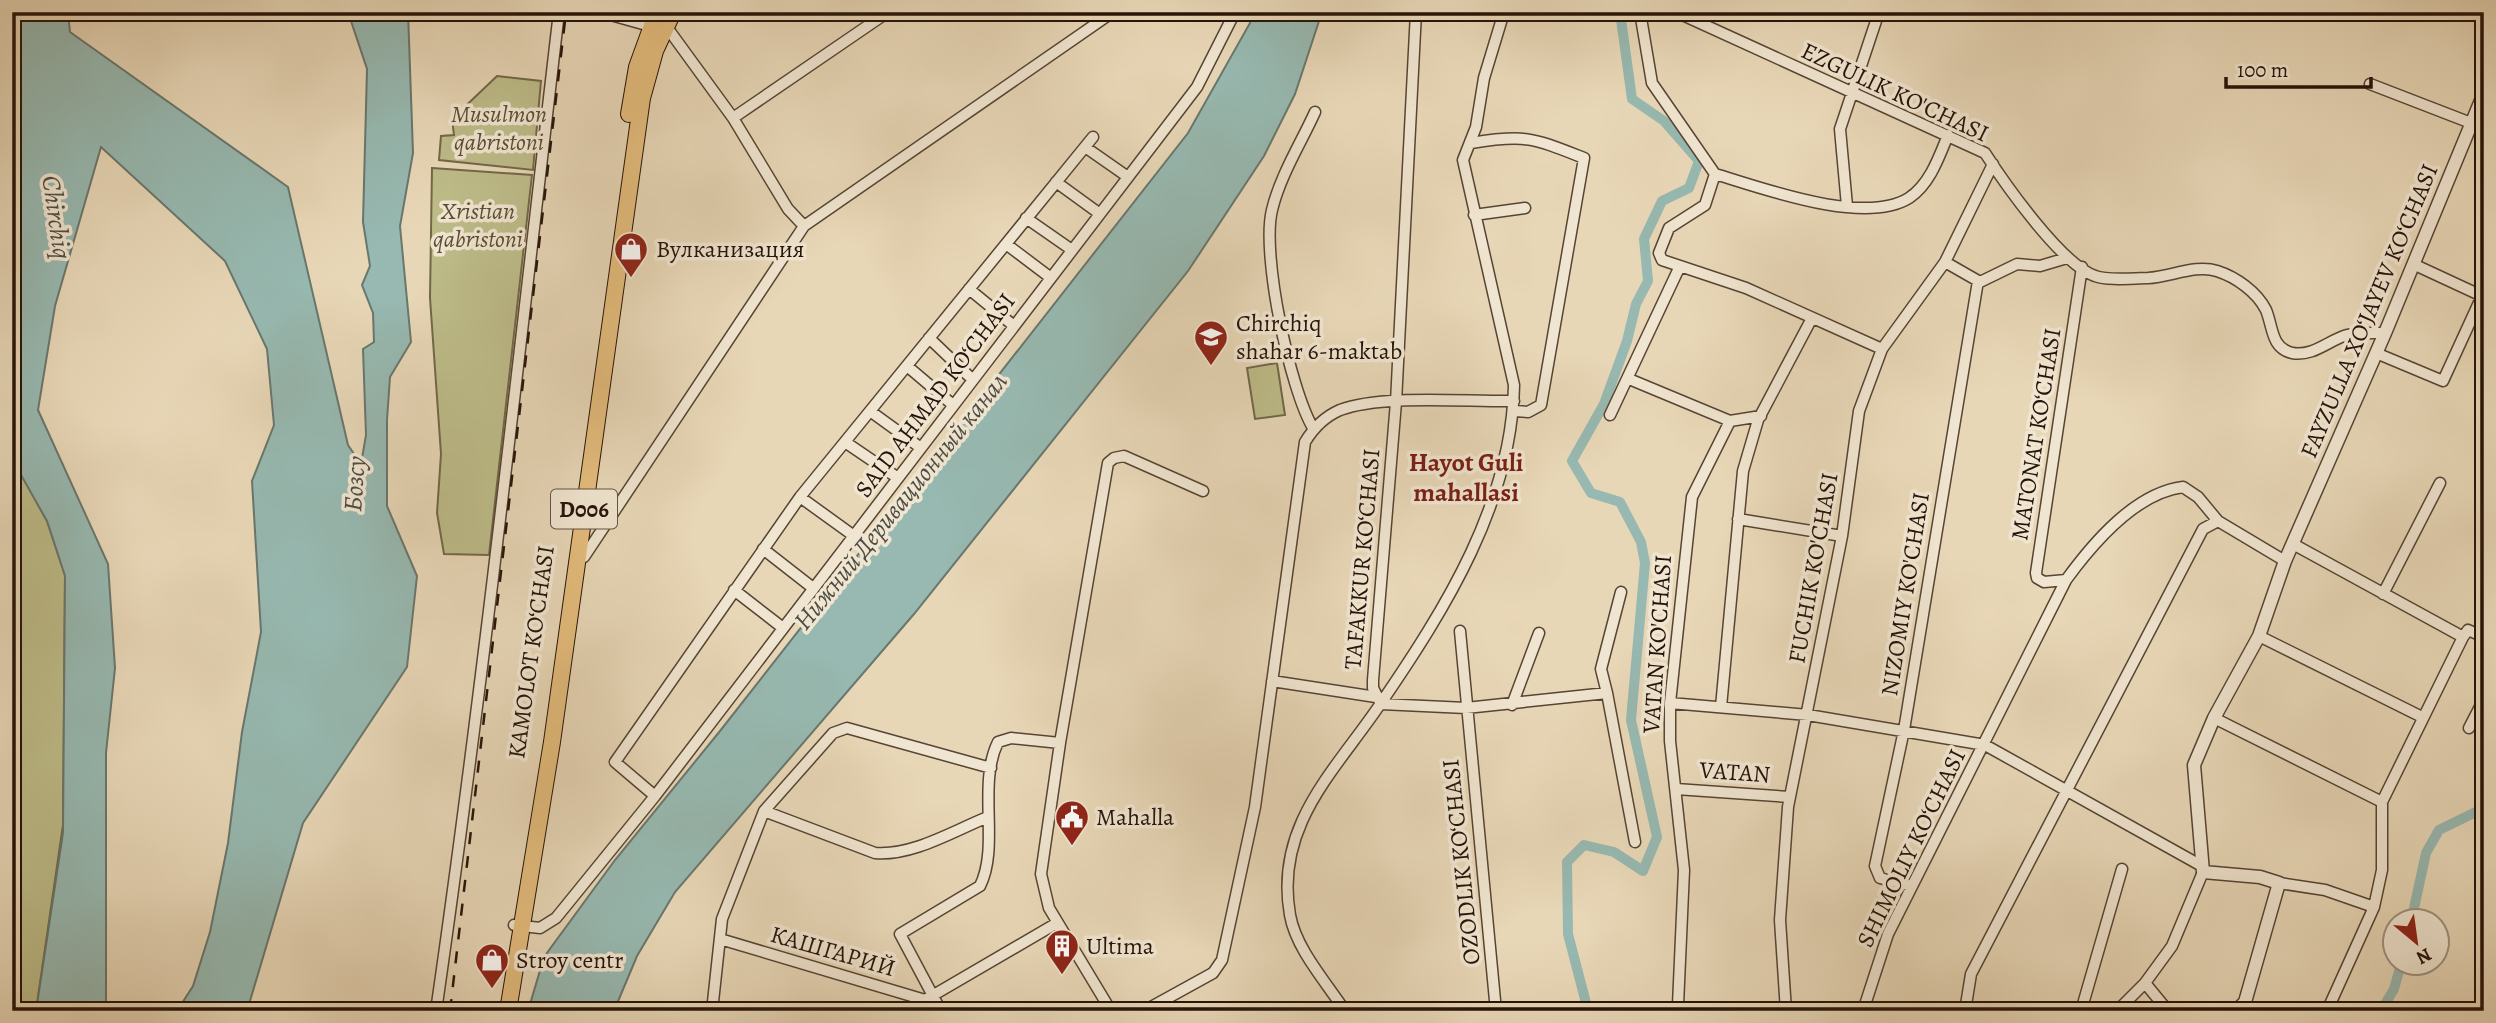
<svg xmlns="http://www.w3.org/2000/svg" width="2496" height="1023" viewBox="0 0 2496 1023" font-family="Alegreya,serif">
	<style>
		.green { fill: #bdbc89; stroke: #716849; stroke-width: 2 }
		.water { fill: #97b9b1; stroke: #69776e; stroke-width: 2 }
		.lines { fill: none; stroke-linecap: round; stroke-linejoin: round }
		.canal { stroke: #97b9b1; stroke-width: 10 }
		.minor-casing { stroke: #564434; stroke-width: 13 }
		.tertiary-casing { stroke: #564434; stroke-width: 15 }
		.primary-casing { stroke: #251309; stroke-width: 18 }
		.minor { stroke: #f0e5d0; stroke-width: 10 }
		.tertiary { stroke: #f0e5d0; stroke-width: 12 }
		.primary { stroke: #e4bc7c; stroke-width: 16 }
		.rail { stroke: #251309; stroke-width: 2.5; stroke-dasharray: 12 12; stroke-linecap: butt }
		.labels { text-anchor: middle; stroke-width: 7; stroke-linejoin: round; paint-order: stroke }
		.shield { fill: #f0e5d0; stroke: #625245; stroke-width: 2 }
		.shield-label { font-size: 23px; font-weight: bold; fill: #251309 }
		.street-label { font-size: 24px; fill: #251309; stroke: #f0e5d0 }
		.park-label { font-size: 24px; font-style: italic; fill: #5a4e36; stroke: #f0e5d0 }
		.poi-label { font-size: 24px; fill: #251309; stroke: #f0e5d0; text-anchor: start }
		.water-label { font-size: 26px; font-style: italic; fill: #4d4d44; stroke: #f0e5d0 }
		.neighbourhood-label { font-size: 26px; font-weight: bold; fill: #7a1f14; stroke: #f0e5d0 }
	</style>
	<rect width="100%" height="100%" fill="#e8d7b7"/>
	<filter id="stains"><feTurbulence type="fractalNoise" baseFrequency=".00286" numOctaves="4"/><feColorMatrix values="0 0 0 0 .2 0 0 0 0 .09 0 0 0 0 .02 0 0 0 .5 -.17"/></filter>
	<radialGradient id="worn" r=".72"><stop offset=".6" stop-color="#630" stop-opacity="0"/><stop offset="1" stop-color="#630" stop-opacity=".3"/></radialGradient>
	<path class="green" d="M497,76L541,81L533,170L439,160L441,136L454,135L452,119Z
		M432,168L532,175L489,555L444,554L437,513L441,454L430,298Z
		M1277,363L1285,415L1255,419L1247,368Z
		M13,459L47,521L65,575L63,825L36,1011H12Z"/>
	<path class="water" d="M12,12H68L70,32L288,187L348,445L361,464L366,435L363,349L374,342L373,313L362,285L370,266L363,222L367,69L348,12H408L413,153L400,226L411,342L390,377L387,420V506L417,576L407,667L303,823L247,1011H177L193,986L210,932L228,843L242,732L261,632L252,481L274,425L267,349L225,261L101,147L55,306L38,410L108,564L115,668L106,753V1011H36L63,833L65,576L47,521L12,459Z
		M1252,12H1322L1295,94L1264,156L1188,271L914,614L675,892L637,956L614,1011H528L544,957L615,860L720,731L1188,133L1250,23Z"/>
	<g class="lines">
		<path class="canal" d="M2411,922L2426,853L2439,830L2484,808
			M1581,1011L1586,1003L1568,934L1567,862L1584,845L1614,852L1643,871L1657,837L1631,720L1645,563L1641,542L1620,502L1591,493L1572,461L1604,404L1627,341L1636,304L1648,281L1644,239L1662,201L1689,188L1699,161L1664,121L1632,99L1620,12
			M2381,1011L2394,989L2401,964"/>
		<g class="minor-casing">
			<path id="minor" d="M600,12L650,26
				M1640,12L1652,83L1715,174
				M1676,12L1985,153C2005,184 2061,264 2095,276C2108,281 2134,278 2148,278C2170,277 2196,264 2217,271C2236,277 2257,292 2266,310C2273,327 2271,348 2292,353C2313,357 2329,340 2347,335C2360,332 2372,333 2385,333
				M666,26L733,118L788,209L804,226
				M2370,84L2471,123
				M733,118L888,12
				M1471,143C1526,134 1533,138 1584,158L1541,405L1528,412L1514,411
				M1085,147L1128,177
				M1715,174L1705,205L1669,228L1659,253L1662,260L1746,288L1882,349
				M1715,174C1762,188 1864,226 1909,198C1930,184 1939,157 1948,135
				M1056,182L1100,214
				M1847,206L1840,129L1879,12
				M1474,215L1525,208
				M1026,218L1072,250
				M1006,244L1051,278
				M1945,262L1980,282L2017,264L2040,266L2067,258
				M969,289L1014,326
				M929,338L973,380
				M2376,353L2443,381L2482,296L2413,264
				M907,366L953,405
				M1629,379L1730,421L1761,416
				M870,411L921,448
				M1610,415L1680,266
				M1313,428C1290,389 1261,254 1272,210C1280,176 1301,143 1315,112
				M845,442L898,478
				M800,497L854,536
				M1738,519L1842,536
				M2293,544L2463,637
				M763,549L813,588
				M578,559L584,557L804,226L1113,12
				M2066,580L2044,582L2037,578L2036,573L2082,267
				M734,590L783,628
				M1621,592L1601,669L1607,693L1635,842
				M2383,594L2440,483
				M1460,631L1496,1011
				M2259,636L2422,717
				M1272,681L1376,697
				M1670,703L1808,715L1985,745L2200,865
				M1381,704L1373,688V680L1396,402L1416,12
				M1381,704L1466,708L1607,693
				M1512,705L1539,633
				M1721,707L1743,471L1758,420L1812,318
				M2214,718L2382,802
				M2469,728L2484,699
				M1676,789L1790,797
				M655,796L615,762L800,497L1093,137
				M764,811L875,853C913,856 953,831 988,817
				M2279,883L2325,890L2374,907
				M1911,886L1880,878L1875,866L1904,730L1978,281
				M514,925L540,928L556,918L655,796L1197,87L1235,12
				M720,939L925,1000L1057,923
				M2145,983L2168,1011
				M1678,1005L1684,870L1670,741V703L1692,497L1730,421
				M436,1011C484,679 520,345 559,12
				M712,1011L722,919L764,811L833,733L847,728L991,768
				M941,1011L900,934L980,886C1000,846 977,785 998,742L1011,738L1060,743
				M1111,1011L1049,908L1041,874L1060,743L1108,463L1114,458L1124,456L1203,491
				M1144,1011L1213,973L1222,960L1255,807L1305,442C1314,427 1324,417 1340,410C1382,394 1467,402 1514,401
				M1345,1011C1326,982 1296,949 1290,915C1274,825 1336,770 1381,703C1446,608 1512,502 1514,385L1463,160L1476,127L1484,78L1504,12
				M1786,1011L1780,920L1788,807L1842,536L1859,411L1882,349L1945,262L1993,164
				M1863,1011L1888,934L2066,580C2093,543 2135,493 2183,487L2198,497L2218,521
				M1965,1011L1971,974L2203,529L2218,521L2285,561
				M2081,1011L2122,869
				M2117,1011L2145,983L2172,946L2203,872
				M2327,1011L2374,907L2382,870V802L2463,637L2468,630L2484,637"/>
		</g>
		<g class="tertiary-casing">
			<path id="tertiary" d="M2236,1011L2245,1002L2279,883L2260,877L2203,872L2194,765L2214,718L2259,636L2285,561L2385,333L2484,93"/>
		</g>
		<g class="primary-casing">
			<path id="primary" d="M629,114L637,67L657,12
				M508,1011L552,742L642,98L655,51L673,12"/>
		</g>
		<use href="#minor" class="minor"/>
		<use href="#tertiary" class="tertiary"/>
		<use href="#primary" class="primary"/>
		<path class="rail" d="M450,1011L566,12"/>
	</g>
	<defs>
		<g id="shop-pin" transform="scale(1.75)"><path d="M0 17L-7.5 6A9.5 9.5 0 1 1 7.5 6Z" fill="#8f2418" stroke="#f0e5d0"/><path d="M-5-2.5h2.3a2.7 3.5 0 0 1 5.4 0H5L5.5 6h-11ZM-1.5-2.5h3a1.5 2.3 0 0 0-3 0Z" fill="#fff"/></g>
		<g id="school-pin" transform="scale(1.75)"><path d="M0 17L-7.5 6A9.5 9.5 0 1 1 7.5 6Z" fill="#8f2418" stroke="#f0e5d0"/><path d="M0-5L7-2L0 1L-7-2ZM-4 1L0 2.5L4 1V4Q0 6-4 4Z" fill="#fff"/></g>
		<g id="civic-pin" transform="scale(1.75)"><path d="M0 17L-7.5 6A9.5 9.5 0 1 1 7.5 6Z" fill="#8f2418" stroke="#f0e5d0"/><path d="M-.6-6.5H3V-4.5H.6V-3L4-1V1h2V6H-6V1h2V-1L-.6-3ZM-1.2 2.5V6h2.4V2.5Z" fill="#fff"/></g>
		<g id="building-pin" transform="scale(1.75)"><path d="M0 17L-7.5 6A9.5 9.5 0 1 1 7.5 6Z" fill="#8f2418" stroke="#f0e5d0"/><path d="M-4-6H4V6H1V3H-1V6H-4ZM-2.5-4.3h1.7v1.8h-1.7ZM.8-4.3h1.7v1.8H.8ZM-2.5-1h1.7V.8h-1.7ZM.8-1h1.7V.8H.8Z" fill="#fff"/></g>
	</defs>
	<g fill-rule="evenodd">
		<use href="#shop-pin" x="631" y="249"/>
		<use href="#school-pin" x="1211" y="337"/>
		<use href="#civic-pin" x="1072" y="817"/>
		<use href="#building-pin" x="1062" y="946"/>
		<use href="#shop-pin" x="492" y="960"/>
	</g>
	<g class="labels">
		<rect class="shield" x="551" y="489.5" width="66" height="39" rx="5"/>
		<g class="shield-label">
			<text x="584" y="517">D006</text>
		</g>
		<g class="street-label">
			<text transform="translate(1895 92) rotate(25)" y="8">EZGULIK KO'CHASI</text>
			<text transform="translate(2369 311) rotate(-67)" y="8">FAYZULLA XO‘JAYEV KO‘CHASI</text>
			<text transform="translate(935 395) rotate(-53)" y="8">SAID AHMAD KO‘CHASI</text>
			<text transform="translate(2036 434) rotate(-81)" y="8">MATONAT KO‘CHASI</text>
			<text transform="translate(1362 559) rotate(-85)" y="8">TAFAKKUR KO‘CHASI</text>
			<text transform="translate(1813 568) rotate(-80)" y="8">FUCHIK KO'CHASI</text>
			<text transform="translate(1905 594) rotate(-81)" y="8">NIZOMIY KO'CHASI</text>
			<text transform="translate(1657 644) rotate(-86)" y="8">VATAN KO'CHASI</text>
			<text transform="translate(531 652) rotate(-82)" y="8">KAMOLOT KO‘CHASI</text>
			<text transform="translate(1735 772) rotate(4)" y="8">VATAN</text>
			<text transform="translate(1911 848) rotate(-64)" y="8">SHIMOLIY KO‘CHASI</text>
			<text transform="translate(1461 862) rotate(-96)" y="8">OZODLIK KO‘CHASI</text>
			<text transform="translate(833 951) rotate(16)" y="8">КАШГАРИЙ</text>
		</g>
		<g class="park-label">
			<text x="499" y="122">Musulmon<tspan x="499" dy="28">qabristoni</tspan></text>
			<text x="478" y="219">Xristian<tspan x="478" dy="28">qabristoni</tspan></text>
		</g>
		<g class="poi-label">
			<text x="656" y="257">Вулканизация</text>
			<text x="1236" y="331">Chirchiq<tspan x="1236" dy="28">shahar 6-maktab</tspan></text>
			<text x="1096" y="825">Mahalla</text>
			<text x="1086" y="954">Ultima</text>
			<text x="516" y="968">Stroy centr</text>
		</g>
		<g class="water-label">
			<text transform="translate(57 217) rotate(82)" y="9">Chirchiq</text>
			<text transform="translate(354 484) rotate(-86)" y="9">Бозсу</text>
			<text transform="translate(900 501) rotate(-51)" y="9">Нижний Деривационный канал</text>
		</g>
		<g class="neighbourhood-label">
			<text x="1466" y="471">Hayot Guli<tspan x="1466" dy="30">mahallasi</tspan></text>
		</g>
	</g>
	<rect width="2496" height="1023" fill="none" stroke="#e8d7b7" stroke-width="42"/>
	<rect x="14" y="14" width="2468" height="995" fill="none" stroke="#251309" stroke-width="3.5"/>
	<rect x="21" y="21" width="2454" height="981" fill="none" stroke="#251309" stroke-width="2"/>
	<g transform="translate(2416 942) rotate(151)"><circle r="33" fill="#f0e5d0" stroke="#9f9180" stroke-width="2"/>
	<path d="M0-5L12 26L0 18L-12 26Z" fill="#8f2418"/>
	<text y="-10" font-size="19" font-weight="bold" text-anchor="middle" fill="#251309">N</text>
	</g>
	<path d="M2226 77v10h145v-10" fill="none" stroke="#251309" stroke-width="3.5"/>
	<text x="2237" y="77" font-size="21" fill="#251309" stroke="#f0e5d0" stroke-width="5" paint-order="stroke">100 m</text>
	<rect width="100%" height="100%" filter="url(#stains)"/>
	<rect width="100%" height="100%" fill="url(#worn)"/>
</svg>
